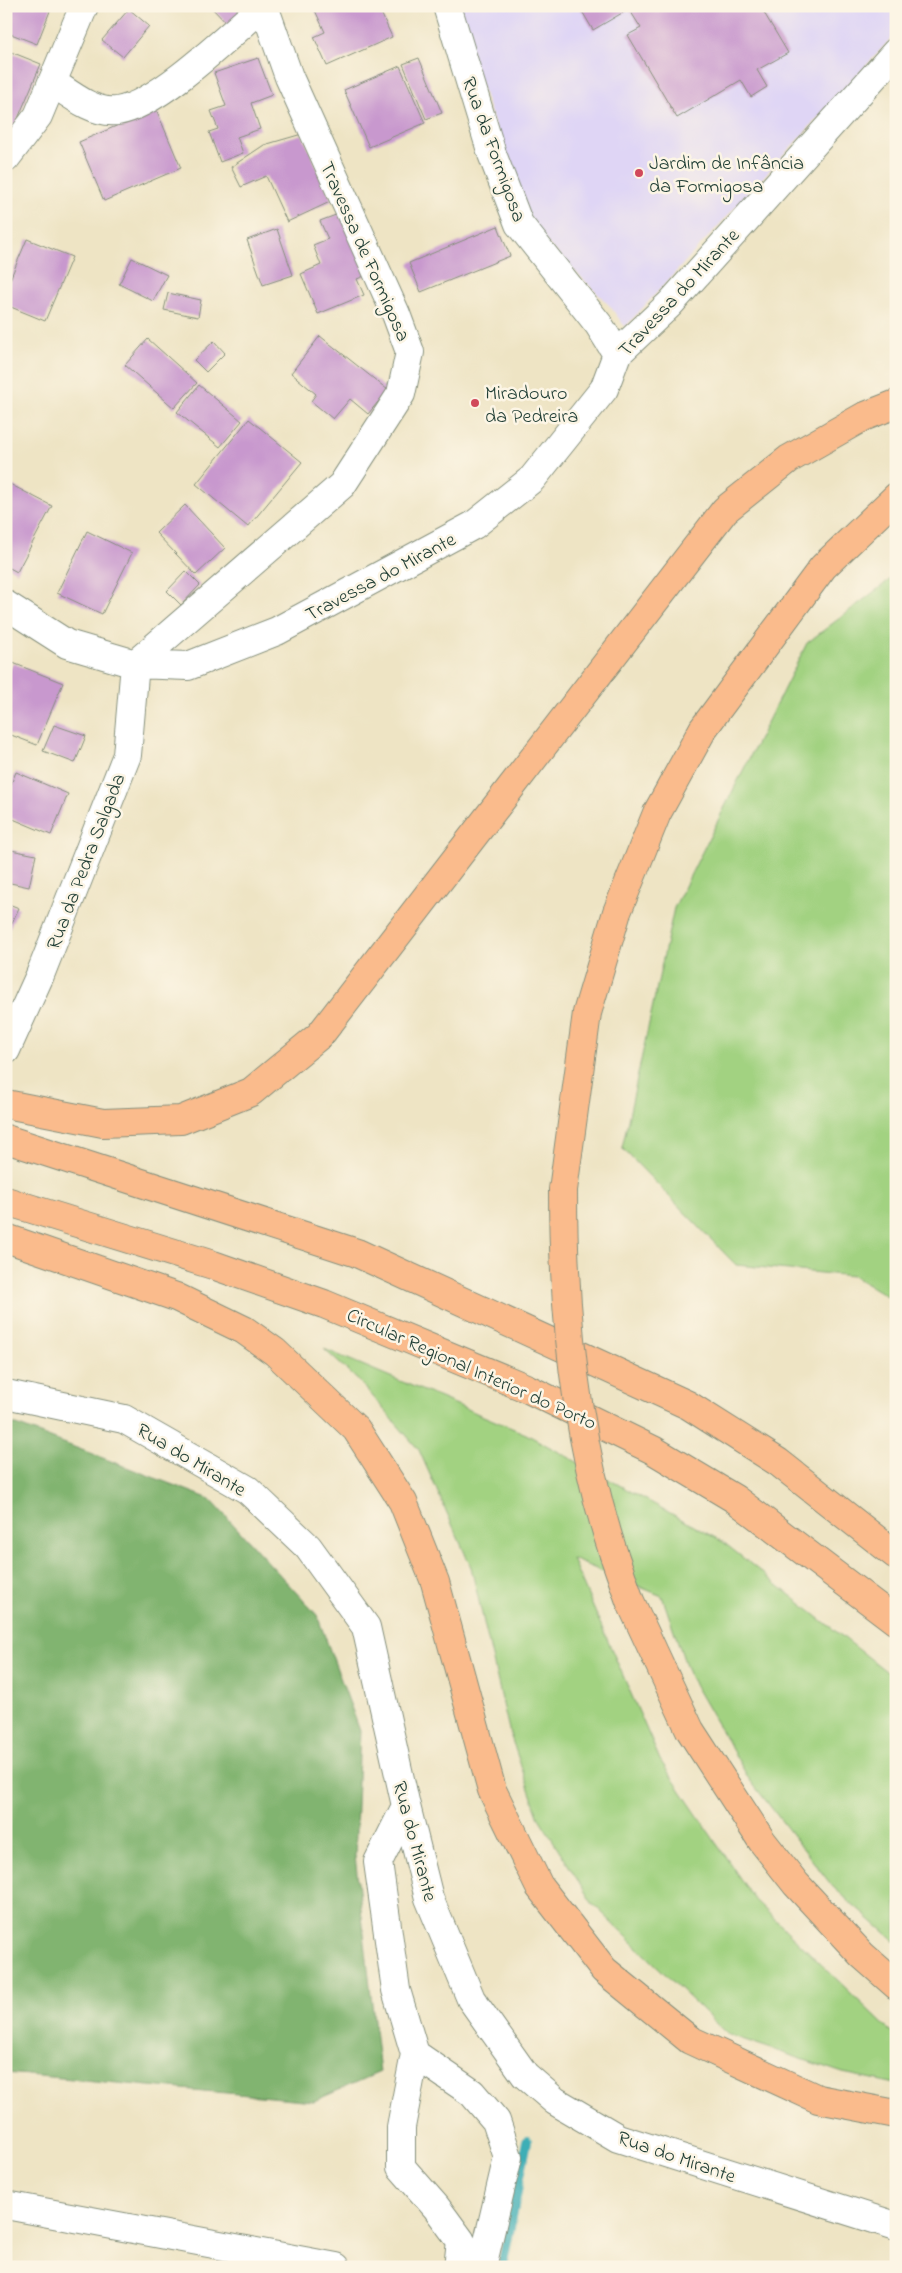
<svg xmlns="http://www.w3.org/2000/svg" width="902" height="2273" viewBox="0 0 902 2273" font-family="'Indie Flower',sans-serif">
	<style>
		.built { fill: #dfd5f5 }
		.green { fill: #a2d281; stroke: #60885a }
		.forest { fill: #81b46f; stroke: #507852 }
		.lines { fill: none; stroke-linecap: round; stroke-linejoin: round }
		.stream { stroke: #3daeb6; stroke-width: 10 }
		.building { fill: #c898ce }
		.minor-casing { stroke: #86907c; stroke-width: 30 }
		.highway-casing { stroke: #86907c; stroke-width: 30 }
		.minor { stroke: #fff; stroke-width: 28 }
		.highway { stroke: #fabb8c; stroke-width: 28 }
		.highway-bridge-casing { stroke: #86907c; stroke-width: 30; stroke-linecap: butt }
		.highway-bridge { stroke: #fabb8c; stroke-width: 28 }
		.poi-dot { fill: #d1495b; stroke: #fcf5e5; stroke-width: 2 }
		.labels { text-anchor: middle; stroke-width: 5; stroke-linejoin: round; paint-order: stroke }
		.street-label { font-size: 20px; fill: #1f3d34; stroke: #fcf5e5 }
		.poi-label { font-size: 20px; fill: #1f3d34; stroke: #fcf5e5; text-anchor: start }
	</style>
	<rect width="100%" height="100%" fill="#fcf5e5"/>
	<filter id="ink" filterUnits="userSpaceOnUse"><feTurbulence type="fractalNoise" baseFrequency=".02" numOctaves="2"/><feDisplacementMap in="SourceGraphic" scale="10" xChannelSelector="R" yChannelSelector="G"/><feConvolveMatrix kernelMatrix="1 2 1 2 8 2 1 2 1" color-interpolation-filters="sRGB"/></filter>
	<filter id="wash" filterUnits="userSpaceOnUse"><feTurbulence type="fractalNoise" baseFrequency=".0096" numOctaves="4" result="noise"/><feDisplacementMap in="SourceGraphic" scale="20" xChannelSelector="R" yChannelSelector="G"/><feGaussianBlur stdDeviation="1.12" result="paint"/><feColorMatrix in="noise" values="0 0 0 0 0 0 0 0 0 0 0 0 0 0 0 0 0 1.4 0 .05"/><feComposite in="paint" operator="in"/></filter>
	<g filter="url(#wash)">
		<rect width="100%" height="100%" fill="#eee4c4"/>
		<path class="built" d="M454,6H896V33L625,327L610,306L537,233L517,189Z"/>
		<path class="green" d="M896,575V1301L853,1276L736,1265L622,1148L674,908L807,643Z
			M324,1349L526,1434L723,1542L896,1679V1942L833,1887L749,1779L690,1677L662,1596L572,1559L660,1760L754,1899L891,2032L896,2027V2084L843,2073L727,2034L592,1903L539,1818L510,1734L471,1567L419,1450L362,1384Z"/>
		<path class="forest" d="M6,1421L210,1499L317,1615L360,1731L355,1856L380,2072L314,2101L6,2073Z"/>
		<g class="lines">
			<path class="stream" d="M502,2267L527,2141"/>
		</g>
		<g id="blocks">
			<path class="building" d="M6,6H52L37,44L6,32Z
				M210,6H249L230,27Z
				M313,6H378L392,37L327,66L314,37L325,32Z
				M579,6H760L788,53L757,70L767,87L751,97L741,80L677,118L628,35L641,28L629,9L593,30Z
				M129,9L149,26L123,57L102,40Z
				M6,50L41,64L6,147Z
				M258,58L272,95L251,103L260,129L237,137L243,153L220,162L209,132L218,129L211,111L226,106L214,73Z
				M419,58L442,113L426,119L403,64Z
				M400,66L425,123L369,147L344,90Z
				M156,109L181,168L104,201L79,142Z
				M302,134L332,201L287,222L266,176L241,187L231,167L264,145Z
				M341,213L367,275L357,279L364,295L318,314L301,274L321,265L313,245L328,239L320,221Z
				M498,226L510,256L421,292L409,263Z
				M277,229L293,275L263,285L247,240Z
				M27,239L72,257L45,321L6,305V289Z
				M132,258L167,275L153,301L119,284Z
				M168,293L201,300L198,317L164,310Z
				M320,336L388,390L368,414L350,399L333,419L311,401L316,394L291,373Z
				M148,339L197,383L174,408L125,365Z
				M214,341L225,353L206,372L194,360Z
				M199,385L242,421L220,447L177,412Z
				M249,419L302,462L248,527L196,484Z
				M6,482L52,506L17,572L6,566Z
				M185,505L225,548L196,575L156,533Z
				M87,531L132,553L102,614L57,593Z
				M186,571L200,585L181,605L167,591Z
				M13,663L63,683L37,745L6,733V678Z
				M54,725L86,736L75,763L43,751Z
				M16,772L68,794L51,835L6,816V796Z
				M6,849L36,855L29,887L6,882Z
				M6,903L19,908L6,935Z"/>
		</g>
	</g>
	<g filter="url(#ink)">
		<use href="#blocks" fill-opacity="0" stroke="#86907c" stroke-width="1"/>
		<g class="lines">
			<g class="minor-casing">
				<path id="minor" d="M447,6L492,154L519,224L599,325L617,354
					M52,82C70,94 94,114 117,111C157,106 231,34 263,6
					M6,158L38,116L84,6
					M6,605L67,644L135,664L188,666L277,631L474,525L532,479L604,389L617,354L670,304L896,52
					M135,664L342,485L401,394L410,352L396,314L289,77L264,6
					M6,1050L40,975L127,755L135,664
					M6,1394L124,1419L248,1490L308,1547L366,1627L406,1806L429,1898L471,1999L525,2075L555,2101L618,2138L896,2226
					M406,1806L378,1862L396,1990L415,2054L472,2093L496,2121L508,2157L482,2267
					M415,2054L401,2127V2167L436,2207L461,2241L458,2267
					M6,2205L336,2267"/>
			</g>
			<g class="highway-casing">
				<path id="highway" d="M6,1104L103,1123L181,1120L251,1092L320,1035L725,510L789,459L863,417L896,404
					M6,1139L357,1253L688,1405L778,1462L896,1555
					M563,1190L587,1013L617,912L657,813L703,729L823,567L896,497
					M6,1201L213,1265L324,1304L526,1388L653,1450L735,1499L896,1621
					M6,1238L176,1297L244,1330L275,1352L356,1429L403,1502L435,1582L492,1790L539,1886L604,1970L690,2040L818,2099L896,2114
					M614,1555L630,1601L690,1730L762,1841L796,1884L862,1955L896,1985"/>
			</g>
			<use href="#minor" class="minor"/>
			<use href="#highway" class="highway"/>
			<g class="highway-bridge-casing">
				<path id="highway-bridge" d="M563,1190C563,1313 575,1438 614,1555"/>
			</g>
			<use href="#highway-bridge" class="highway-bridge"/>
		</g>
	</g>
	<g class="poi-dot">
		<circle cx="639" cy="173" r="5"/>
		<circle cx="475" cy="403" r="5"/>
	</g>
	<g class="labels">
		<g class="street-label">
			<text transform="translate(495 149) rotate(70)" y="7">Rua da Formigosa</text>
			<text transform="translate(366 251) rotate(66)" y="7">Travessa de Formigosa</text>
			<text transform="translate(678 292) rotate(-47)" y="7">Travessa do Mirante</text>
			<text transform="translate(380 576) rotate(-28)" y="7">Travessa do Mirante</text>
			<text transform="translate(85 861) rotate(-69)" y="7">Rua da Pedra Salgada</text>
			<text transform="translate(472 1368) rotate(24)" y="7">Circular Regional Interior do Porto</text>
			<text transform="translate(192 1459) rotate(31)" y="7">Rua do Mirante</text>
			<text transform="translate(416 1841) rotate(75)" y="7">Rua do Mirante</text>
			<text transform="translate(677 2156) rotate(19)" y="7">Rua do Mirante</text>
		</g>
		<g class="poi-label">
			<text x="649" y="169">Jardim de Infância<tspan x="649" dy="23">da Formigosa</tspan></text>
			<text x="485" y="399">Miradouro<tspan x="485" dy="23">da Pedreira</tspan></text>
		</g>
	</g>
	<rect width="902" height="2273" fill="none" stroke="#fcf5e5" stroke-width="25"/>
</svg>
